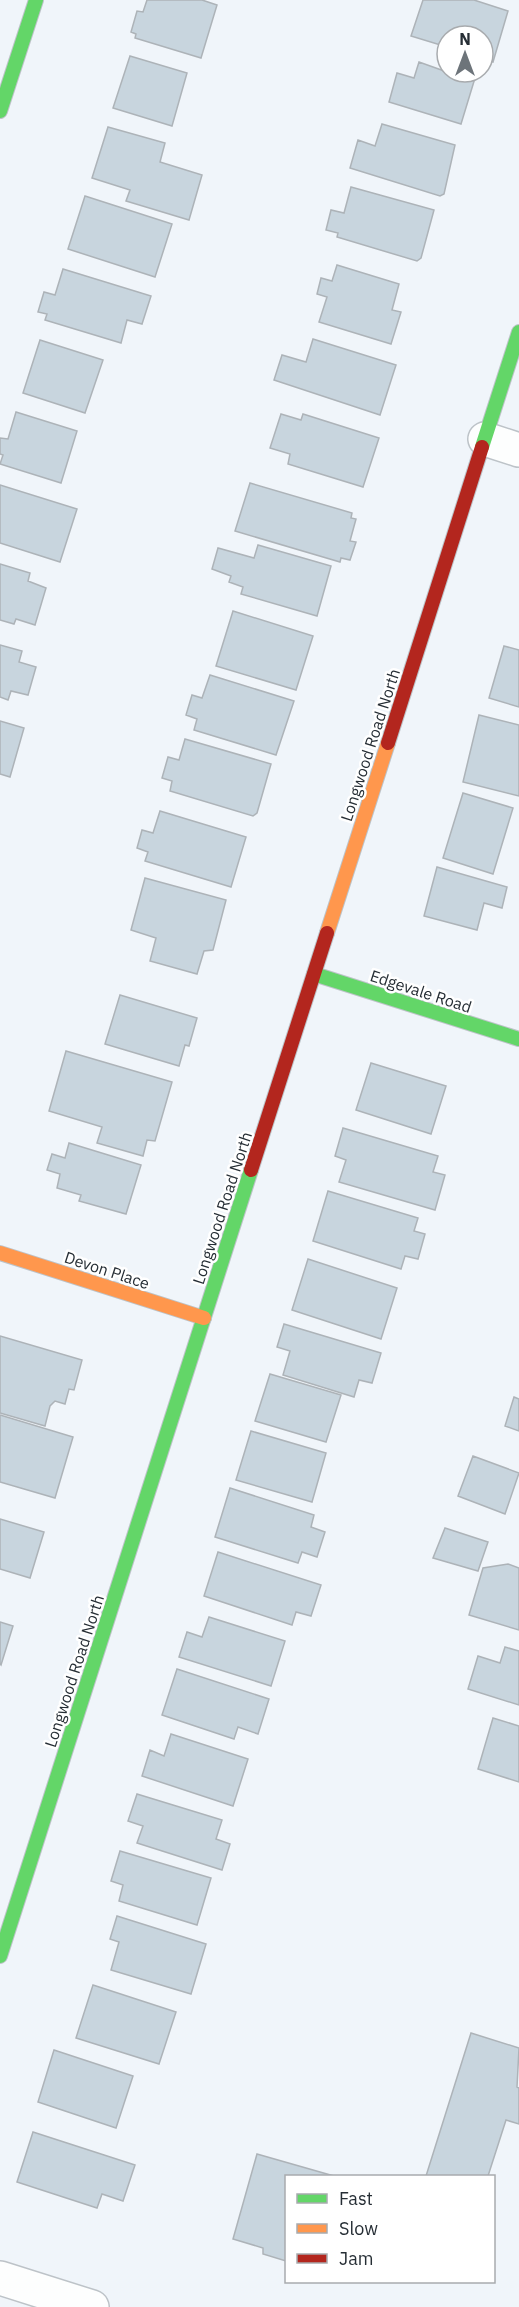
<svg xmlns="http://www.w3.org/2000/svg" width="519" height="2307" viewBox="0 0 519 2307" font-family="'IBM Plex Sans',sans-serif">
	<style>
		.building { fill: #c8d5de; stroke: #adb3b8; stroke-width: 1.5 }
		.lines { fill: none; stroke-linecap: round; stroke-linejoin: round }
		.street-casing { stroke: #bdc3c8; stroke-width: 36 }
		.fast-casing { stroke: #bdc3c8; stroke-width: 16 }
		.slow-casing { stroke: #bdc3c8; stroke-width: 16 }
		.jam-casing { stroke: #bdc3c8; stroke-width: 16 }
		.street { stroke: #fdfefe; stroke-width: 33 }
		.fast { stroke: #63d668; stroke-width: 14 }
		.slow { stroke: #ff974d; stroke-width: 14 }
		.jam { stroke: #b3261e; stroke-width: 14 }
		.labels { text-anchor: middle; stroke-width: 5; stroke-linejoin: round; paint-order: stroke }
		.street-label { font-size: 16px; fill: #262e35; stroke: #fff }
	</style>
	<rect width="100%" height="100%" fill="#f0f5fa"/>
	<path class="building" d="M147,0H202L217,5L201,58L135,38L136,34L131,32L137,11L143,12Z
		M423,0H474L508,11L493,62L483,59V36H447V47L411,36Z
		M130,56L187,73L172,126L113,108Z
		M419,62L447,72L475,78L461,124L389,102L397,73L414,78Z
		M382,124L455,145L444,194L440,196L350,168L358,140L375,146Z
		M108,127L165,143L160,162L202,175L189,220L126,201L130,190L92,178Z
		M351,187L434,210L421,258L417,261L337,237L338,233L326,230L331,210L344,213Z
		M85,196L172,224L155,277L68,249Z
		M337,265L399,284L392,310L401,312L391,344L319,322L327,297L317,294L321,278L332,281Z
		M63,269L151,296L142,324L127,320L121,343L45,320L47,314L38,312L44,292L55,295Z
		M313,339L396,365L380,415L274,380L282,355L306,362Z
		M40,340L103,360L85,413L23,393Z
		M16,412L77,431L61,483L0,464L3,455L0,454V438L8,439Z
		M281,414L301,420L303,414L379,438L363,487L288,464L290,454L270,448Z
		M250,483L352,513L351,518L356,519L350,541L356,542L350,560L341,558L340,562L235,531Z
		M0,485L77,509L60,562L0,543Z
		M258,545L331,566L317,616L241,594L243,587L229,582L231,576L212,569L218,548L254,558Z
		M0,564L30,573L28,581L46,588L35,625L16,619L14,624L0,620Z
		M233,611L313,636L296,690L216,666Z
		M0,645L22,651L19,662L36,667L28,695L11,691L8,700L0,697Z
		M504,646L519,650V707L489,698Z
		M210,675L294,701L276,755L194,730L197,719L186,715L192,695L202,698Z
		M479,715L519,725V796L463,782Z
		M0,721L24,728L10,777L0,774Z
		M185,739L271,764L257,813L253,816L170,791L172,781L162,778L168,757L179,760Z
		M463,793L513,808L493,874L443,858Z
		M160,811L246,837L231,887L145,861L148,852L137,848L142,830L153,833Z
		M437,867L507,887L502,908L484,903L477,930L424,916Z
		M145,878L226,900L213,950L204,951L197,974L150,961L156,938L131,930Z
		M120,995L197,1018L189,1046L185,1045L179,1066L105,1044Z
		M66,1051L172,1082L155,1141L147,1140L143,1156L97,1143L102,1127L49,1111Z
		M371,1063L446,1086L431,1134L356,1110Z
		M343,1128L438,1156L433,1172L445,1175L435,1210L339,1182L346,1160L335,1156Z
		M69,1143L141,1165L126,1214L79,1201L81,1195L57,1188L60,1174L47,1170L52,1154L65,1158Z
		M328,1191L418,1218L414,1231L425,1234L418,1259L405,1256L401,1269L313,1241Z
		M308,1259L397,1288L381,1339L292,1310Z
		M284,1324L381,1353L372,1383L359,1380L354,1397L283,1375L290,1351L277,1347Z
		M0,1336L82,1360L74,1390L69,1389L65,1404L55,1401L50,1406L45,1426L0,1413Z
		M270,1374L341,1395L326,1442L255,1421Z
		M514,1397L519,1399V1431L505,1426Z
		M0,1415L73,1437L55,1498L0,1482Z
		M251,1431L326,1453L312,1502L236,1480Z
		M473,1456L519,1473L505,1514L458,1496Z
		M230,1488L314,1515L311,1527L325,1532L317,1557L302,1552L298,1563L215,1537Z
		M0,1519L44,1532L30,1578L0,1569Z
		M445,1528L488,1542L478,1571L433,1558Z
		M218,1552L321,1585L311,1616L296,1612L292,1625L204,1596Z
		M508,1564L519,1568V1630L469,1615L483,1568Z
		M209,1617L285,1641L271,1686L179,1657L187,1632L202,1637Z
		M0,1622L13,1626L1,1665L0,1664Z
		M505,1647L519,1651V1705L468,1689L478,1656L500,1663Z
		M177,1669L269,1699L258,1734L238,1727L234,1739L162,1715Z
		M493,1718L519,1726V1782L478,1769Z
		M171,1734L248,1759L233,1806L142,1776L150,1750L164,1756Z
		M137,1794L222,1820L216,1839L230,1844L222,1870L137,1843L143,1826L128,1821Z
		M120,1851L211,1878L197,1925L119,1901L123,1885L111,1881Z
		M117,1916L206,1944L191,1994L111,1970L119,1942L110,1939Z
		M93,1985L176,2012L159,2064L76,2038Z
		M471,2033L519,2048L517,2087L519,2088V2124L506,2120L488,2176H426Z
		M54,2050L133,2076L116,2128L38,2102Z
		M33,2132L135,2165L123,2201L102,2194L97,2208L17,2182Z
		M257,2154L334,2176H286V2261L263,2254V2248L233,2239Z"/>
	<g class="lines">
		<g class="street-casing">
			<path id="street" d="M485,439L519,450
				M0,2278L92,2307"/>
		</g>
		<g class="fast-casing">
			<path id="fast" d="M0,111L36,0
				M482,447L519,332
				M314,974L519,1039
				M0,1956L251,1170"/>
		</g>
		<g class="slow-casing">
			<path id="slow" d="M327,933L388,743
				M0,1253L204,1318"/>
		</g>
		<g class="jam-casing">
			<path id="jam" d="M388,743L482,447
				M251,1170L327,933"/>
		</g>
		<use href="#street" class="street"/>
		<use href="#fast" class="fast"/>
		<use href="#slow" class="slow"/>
		<use href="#jam" class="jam"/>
	</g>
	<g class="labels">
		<g class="street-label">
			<text transform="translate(370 745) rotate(-72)" y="6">Longwood Road North</text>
			<text transform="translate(421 991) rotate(18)" y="6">Edgevale Road</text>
			<text transform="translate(222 1208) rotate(-72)" y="6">Longwood Road North</text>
			<text transform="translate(107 1270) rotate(18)" y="6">Devon Place</text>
			<text transform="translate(74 1671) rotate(-72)" y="6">Longwood Road North</text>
		</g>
	</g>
	<rect x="285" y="2175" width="210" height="108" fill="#ffffff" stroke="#a8abae" stroke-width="1.5"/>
	<rect x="297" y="2194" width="30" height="9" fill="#63d668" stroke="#a8abae" stroke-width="1.5"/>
	<text x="339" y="2205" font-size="18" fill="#262e35">Fast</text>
	<rect x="297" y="2224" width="30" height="9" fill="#ff974d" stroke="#a8abae" stroke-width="1.5"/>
	<text x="339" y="2235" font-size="18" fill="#262e35">Slow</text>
	<rect x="297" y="2254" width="30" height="9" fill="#b3261e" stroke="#a8abae" stroke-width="1.5"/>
	<text x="339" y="2265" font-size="18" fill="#262e35">Jam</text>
	<g transform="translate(465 54)"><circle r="28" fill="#ffffff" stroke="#a8abae" stroke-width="1.5"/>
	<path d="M0-4.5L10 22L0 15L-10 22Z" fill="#6d747a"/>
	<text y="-9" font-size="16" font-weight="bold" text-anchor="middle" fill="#262e35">N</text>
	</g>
</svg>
